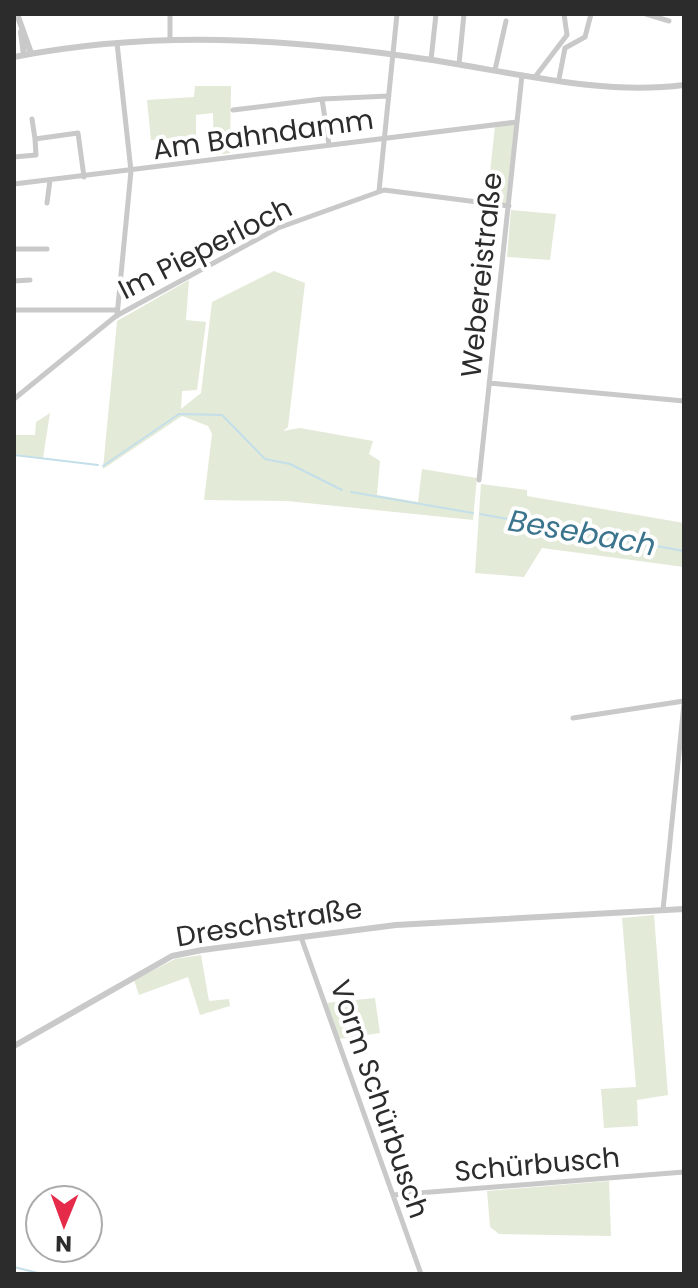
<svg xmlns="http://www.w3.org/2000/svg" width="698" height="1288" viewBox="0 0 698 1288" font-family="Poppins,sans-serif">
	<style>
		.green { fill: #e3ead8 }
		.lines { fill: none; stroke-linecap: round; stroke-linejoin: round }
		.stream { stroke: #c4dfea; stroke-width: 2 }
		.minor { stroke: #c9c9c9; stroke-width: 5 }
		.tertiary { stroke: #c9c9c9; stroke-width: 6 }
		.labels { text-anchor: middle; stroke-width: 8; stroke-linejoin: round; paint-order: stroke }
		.street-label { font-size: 28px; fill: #2c2c2c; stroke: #fff }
		.water-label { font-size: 30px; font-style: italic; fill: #3a748d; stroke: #fff }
	</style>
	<rect width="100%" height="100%" fill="#fff"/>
	<path class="green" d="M195,86H231L230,153L214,155L213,113L196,115V136L151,140L147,100L194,97Z
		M515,124L506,203L487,201L495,126Z
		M511,210L556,214L550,260L507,257Z
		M274,271L305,283L288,427L283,431L300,428L373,441L369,454L380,461L377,495L418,502L422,469L477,478L473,520L287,501L204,500L212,434L208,426L182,416L103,469L117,321L189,280L186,320L206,322L197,390L182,391L181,409L201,393L212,302Z
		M50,413L43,458L14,454V435H35L36,422Z
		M481,484L527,490V496L684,523V567L542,548L524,577L475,573Z
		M654,915L668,1095L637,1100L638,1126L604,1128L601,1089L636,1087L622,918Z
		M201,955L209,1001L229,999L230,1006L200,1015L188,977L139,995L134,980L175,959Z
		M375,998L380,1033L339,1039L326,1003Z
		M609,1181L611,1236L499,1234L490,1227L487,1191Z"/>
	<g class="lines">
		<path class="stream" d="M14,455L98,465
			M103,466L179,414L222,415L265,459L290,464L342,490
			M351,492L473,513
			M480,514L684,551
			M14,1267L42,1274"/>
		<path class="minor" d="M646,14L669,21
			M170,38V14
			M431,60L436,14
			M459,64L464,14
			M495,70L506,21
			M535,77L567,35L564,14
			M559,79L565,48L585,37L591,14
			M322,99L329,145
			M233,110L322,99L389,96
			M32,119L35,139
			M14,157L36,155L35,139L78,133L84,177
			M14,184L517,122
			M379,191L397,14
			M47,203L50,180
			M14,249H47
			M14,281L30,280
			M14,310H117
			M117,316L131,171L117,43
			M489,383L684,401
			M14,399L116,316L278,228L384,190L509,206
			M479,480L522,75
			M573,718L684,701
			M663,910L684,704
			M301,937L421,1274
			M393,1195L684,1172"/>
		<path class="tertiary" d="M17,14L31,53
			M21,32L24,55
			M14,57C153,30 286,38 425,59C509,71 598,96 684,85
			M14,1046L172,956L202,950L396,925L684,909"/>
	</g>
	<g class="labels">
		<g class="street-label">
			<text transform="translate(263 134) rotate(-8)" y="10">Am Bahndamm</text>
			<text transform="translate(205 248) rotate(-27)" y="10">Im Pieperloch</text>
			<text transform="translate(481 275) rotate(-84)" y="10">Webereistraße</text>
			<text transform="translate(269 922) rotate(-9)" y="10">Dreschstraße</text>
			<text transform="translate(380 1099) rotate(71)" y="10">Vorm Schürbusch</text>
			<text transform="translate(537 1164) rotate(-5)" y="10">Schürbusch</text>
		</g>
		<g class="water-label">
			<text transform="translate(582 533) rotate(10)" y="10">Besebach</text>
		</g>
	</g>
	<rect width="698" height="1288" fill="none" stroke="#2c2c2c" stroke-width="32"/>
	<g transform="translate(64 1224) rotate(181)"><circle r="38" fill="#ffffff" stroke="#ababab" stroke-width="2"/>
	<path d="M0-6L14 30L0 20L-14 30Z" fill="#e52b49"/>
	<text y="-12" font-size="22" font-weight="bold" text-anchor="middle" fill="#2c2c2c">N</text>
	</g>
</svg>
